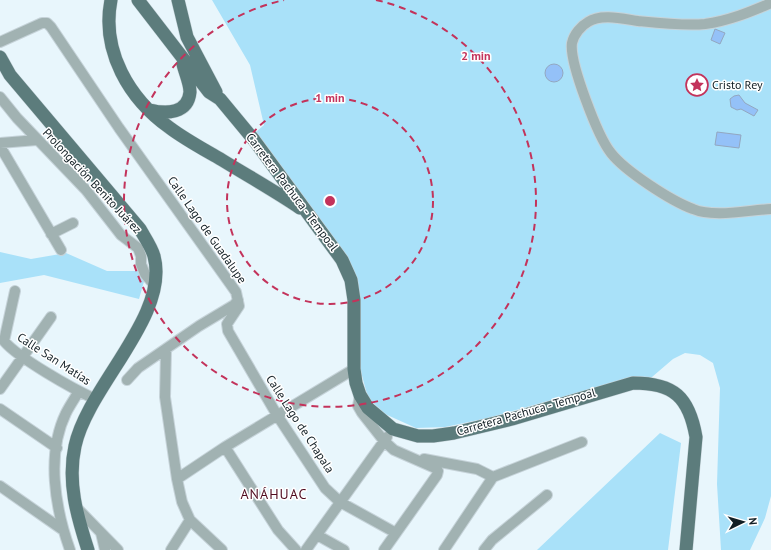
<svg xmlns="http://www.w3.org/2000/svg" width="771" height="550" viewBox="0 0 771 550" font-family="'PT Sans',sans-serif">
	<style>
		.green { fill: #a9e1f9 }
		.building { fill: #94c1f8; stroke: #93a7c0 }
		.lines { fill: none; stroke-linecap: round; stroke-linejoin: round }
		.minor-casing { stroke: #c6d3d9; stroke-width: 12 }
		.major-casing { stroke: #c6d3d9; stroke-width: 14 }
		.minor { stroke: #a1b2b2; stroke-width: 10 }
		.major { stroke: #5c7c7c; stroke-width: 13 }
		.ring { fill: none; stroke: #c3335b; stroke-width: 2; stroke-dasharray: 7 5 }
		.labels { text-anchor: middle; stroke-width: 3; stroke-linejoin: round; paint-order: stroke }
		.poi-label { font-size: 12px; fill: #111e24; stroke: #fff; text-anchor: start }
		.street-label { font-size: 12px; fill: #111e24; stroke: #fff }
		.quarter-label { font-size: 14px; letter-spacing: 1px; fill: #500b1f; stroke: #fff }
		.centre { fill: #c3335b; stroke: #fff; stroke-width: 2 }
		.ring-label { font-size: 12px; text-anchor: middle; font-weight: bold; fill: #c3335b; stroke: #fff; stroke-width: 3; stroke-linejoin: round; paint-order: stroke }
	</style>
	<rect width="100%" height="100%" fill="#e8f6fc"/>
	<path class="green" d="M212,0H771V496L765,518L750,550H721L717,484L720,388L713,363L700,355L685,353L673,359L652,377H633L488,418L445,427L416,428L385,414L368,398L360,368L338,244L256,132L264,125L250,65Z
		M0,252L31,259L66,253L107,271H147L139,299L44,275L0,283Z
		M660,433L681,443L668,550H537Z"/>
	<path class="building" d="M715,29L725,33L720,44L711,40Z
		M545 73a9 9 0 1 1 18 0a9 9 0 1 1-18 0Z
		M739,95L745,103L758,110L754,116L741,109L737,110L731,107L730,99L734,96Z
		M717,132L741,135L739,148L715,145Z"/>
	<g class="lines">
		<g class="minor-casing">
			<path id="minor" d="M771,3C750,12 728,21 705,24C685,26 658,23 638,21C624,19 601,13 588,22C581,26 574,34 572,43C569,62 598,137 611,153C625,171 671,201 693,209C714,218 748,210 771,209
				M0,42L42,23H47L51,27L119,128L236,292L239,306L227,324L228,331L277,415L325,488L340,502L396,533
				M0,97L17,118L86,190L121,235L138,248L141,256V264L145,274L155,286
				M0,143L37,140
				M0,146L61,250
				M51,234L73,223
				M15,291L4,341C18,358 73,389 95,399
				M166,350L165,397L177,479L182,502L190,520L222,550
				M127,380L138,368L199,326L234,305L238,300
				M0,389L51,317
				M360,395L358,406L362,413L384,441L394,450L435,468L438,471L437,475L384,550
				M0,409L57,448
				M225,447L278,530L296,550
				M424,459L477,469L493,477
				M493,477L582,442
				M177,479L225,447L354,369
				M0,486L63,530
				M76,507L118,550
				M101,533L105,550
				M317,535L344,550
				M70,550C55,508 46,454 66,413C70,405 75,398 79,391
				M171,550L190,520
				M306,550L387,437
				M444,550L493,477
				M484,550L492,540L547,495"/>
		</g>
		<g class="major-casing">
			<path id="major" d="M111,0C101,51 129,99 170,128C186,140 205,150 222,160C248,176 275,191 300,208
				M138,0L209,92L220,99L254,140L342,260L351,280L354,300V369L356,383L360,395L368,408L393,429L418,436H433L454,433L512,419L633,383C674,383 689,397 696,437L686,550
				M178,0L187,37L216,92
				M0,57L10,75L140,229C145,238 151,246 154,256C170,316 88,386 75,446C67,482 77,516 88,550
				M150,110C166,114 188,114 190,92C190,83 185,73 183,64"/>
		</g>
		<use href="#minor" class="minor"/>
		<use href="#major" class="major"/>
	</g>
	<g class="ring">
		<circle cx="330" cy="201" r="103"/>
		<path d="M376 0A206 206 0 1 1 284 0"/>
	</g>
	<defs>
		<g id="sight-ring" transform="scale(1.15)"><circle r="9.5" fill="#fff" stroke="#c3335b" stroke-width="1.5"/><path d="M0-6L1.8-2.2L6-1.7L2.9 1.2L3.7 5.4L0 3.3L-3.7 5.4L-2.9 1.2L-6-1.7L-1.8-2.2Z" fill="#c3335b"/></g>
	</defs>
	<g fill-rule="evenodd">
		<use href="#sight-ring" x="697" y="85"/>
	</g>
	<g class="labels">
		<g class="poi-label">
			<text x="712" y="89">Cristo Rey</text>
		</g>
		<g class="street-label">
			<text transform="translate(92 181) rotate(47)" y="4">Prolongación Benito Juárez</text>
			<text transform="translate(292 192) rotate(53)" y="4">Carretera Pachuca - Tempoal</text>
			<text transform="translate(207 230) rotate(55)" y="4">Calle Lago de Guadalupe</text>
			<text transform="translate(54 359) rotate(33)" y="4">Calle San Matías</text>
			<text transform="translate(526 412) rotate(-16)" y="4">Carretera Pachuca - Tempoal</text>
			<text transform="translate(300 424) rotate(57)" y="4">Calle Lago de Chapala</text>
		</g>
		<g class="quarter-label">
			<text x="274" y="499">ANÁHUAC</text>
		</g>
	</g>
	<circle cx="330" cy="201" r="6" class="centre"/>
	<g class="ring-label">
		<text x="476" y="60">2 min</text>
		<text x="330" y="102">1 min</text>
	</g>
	<g transform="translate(743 522) rotate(85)" stroke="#ffffff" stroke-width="3" paint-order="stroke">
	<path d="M0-3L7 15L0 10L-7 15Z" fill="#111e24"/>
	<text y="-6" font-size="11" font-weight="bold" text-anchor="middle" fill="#111e24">N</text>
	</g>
</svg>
